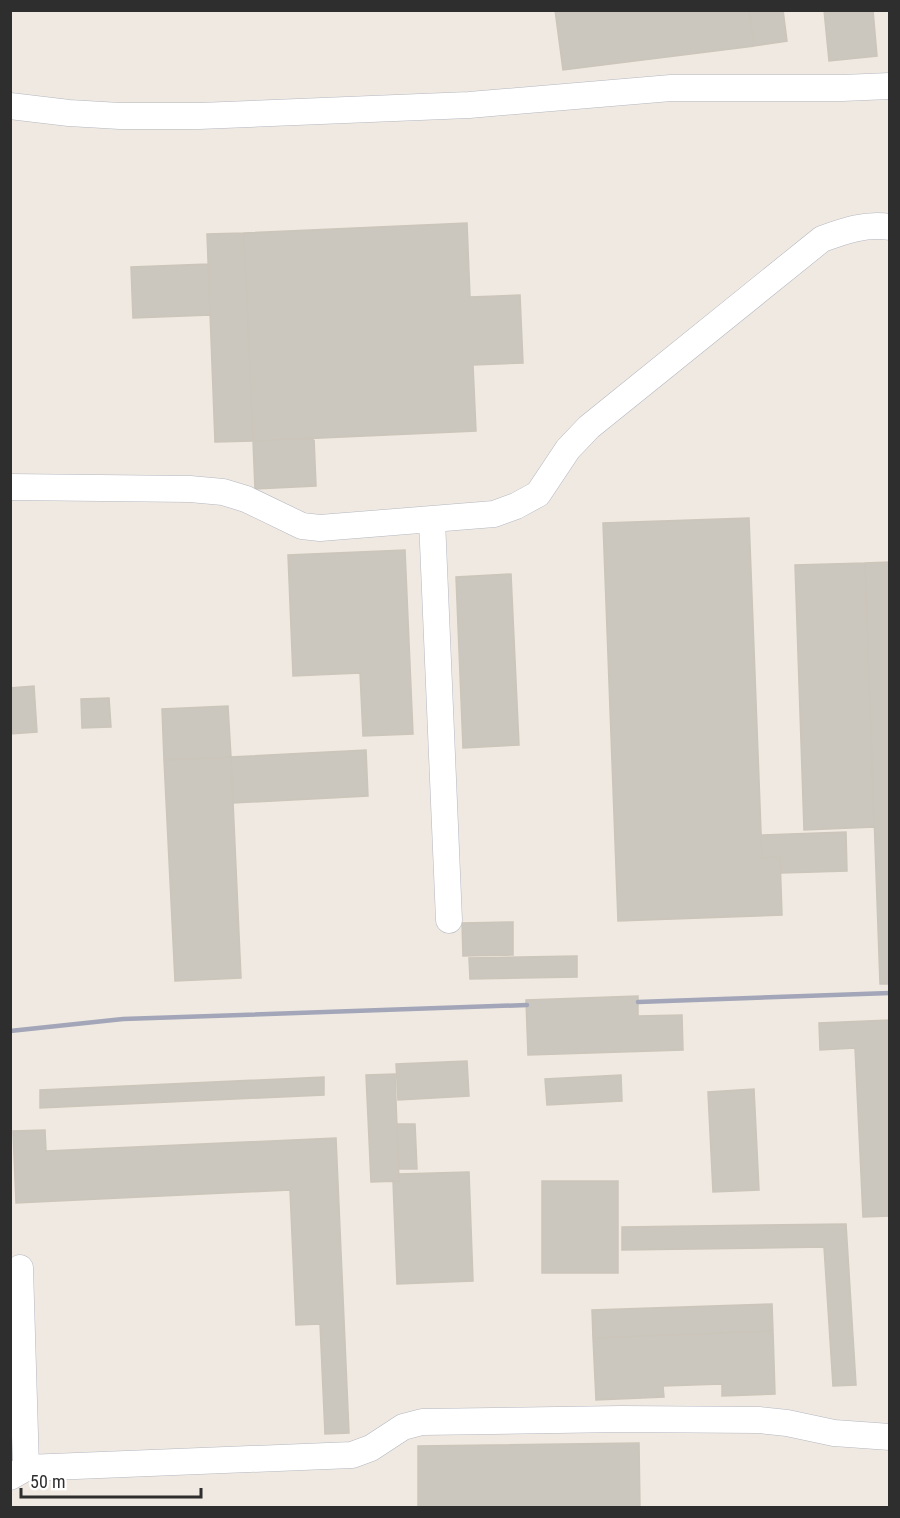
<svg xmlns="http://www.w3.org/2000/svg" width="900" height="1518" viewBox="0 0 900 1518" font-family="'Roboto Condensed',sans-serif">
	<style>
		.building { fill: #cbc7bf; stroke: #cbc5ba; stroke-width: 1.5 }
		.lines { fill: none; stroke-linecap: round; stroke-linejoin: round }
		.minor-casing { stroke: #b4b7c1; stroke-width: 27 }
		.minor { stroke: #fff; stroke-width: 26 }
		.rail { stroke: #a3a5b8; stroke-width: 4.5 }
	</style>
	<rect width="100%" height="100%" fill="#efe9e1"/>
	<path class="building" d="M555,10H749L754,46L563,70Z
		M749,10H783L787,41L754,46Z
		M824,10H873L877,56L829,61Z
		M467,223L470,297L520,295L523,363L473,365L476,431L253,441L244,233Z
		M244,233L253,441L215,442L207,234Z
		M208,264L210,315L133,318L131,267Z
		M314,438L316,486L255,489L253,441Z
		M749,518L762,858L780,857L782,915L618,921L603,523Z
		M405,550L413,734L363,736L360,673L293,676L288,555Z
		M890,562V984H880L865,563Z
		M865,563L874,827L804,830L795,565Z
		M511,574L519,745L463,748L456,577Z
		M34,686L37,732L10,734V688Z
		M109,698L111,727L82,728L81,699Z
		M228,706L231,757L164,760L162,709Z
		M366,750L368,796L233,803L231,757Z
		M231,757L241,978L175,981L164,760Z
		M846,832L847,871L781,873L780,857L762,858L761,835Z
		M513,922V955L463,956L462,923Z
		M577,956V977L470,979L469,958Z
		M638,996V1016L682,1015L683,1050L528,1055L526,1000Z
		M890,1020V1216L863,1217L855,1048L820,1050L819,1023Z
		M467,1061L469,1096L398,1100L396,1064Z
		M395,1074L399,1181L371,1182L366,1075Z
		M621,1075L622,1101L547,1105L545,1079Z
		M324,1077V1095L40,1108V1090Z
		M754,1089L759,1190L713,1192L708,1092Z
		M397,1124H415L417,1169H399Z
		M45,1130L46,1151L336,1138L349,1433L325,1434L320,1324L296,1325L290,1190L16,1203L13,1131Z
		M469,1172L473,1281L397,1284L393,1181H399V1174Z
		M542,1181H618V1273H542Z
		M846,1224L856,1385L833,1386L824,1247L622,1250V1227Z
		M772,1304L773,1331L593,1338L592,1310Z
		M773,1331L775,1394L722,1396V1384L663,1386L664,1397L596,1400L593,1338Z
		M639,1443L640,1508H418V1446Z"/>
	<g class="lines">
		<g class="minor-casing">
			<path id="minor" d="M10,106L69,113L120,116H199L469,105L671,88H842L890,86
				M10,487L190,489L223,492L246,499L302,526L320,528L494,514L516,506L538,494L568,449L589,427L822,239C844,231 866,223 890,227
				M432,520L449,920
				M20,1268L26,1468
				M10,1477L26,1468L352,1455L371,1448L403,1427L422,1422L621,1419L759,1420L787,1423L834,1433L890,1437"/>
		</g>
		<use href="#minor" class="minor"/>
		<path class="rail" d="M638,1002L890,993
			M10,1031L123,1019L527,1005"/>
	</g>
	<rect width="900" height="1518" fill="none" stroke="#2e2e2e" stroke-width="24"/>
	<path d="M21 1488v9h180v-9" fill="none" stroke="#2e2e2e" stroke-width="3"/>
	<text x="30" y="1488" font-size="18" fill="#2e2e2e" stroke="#ffffff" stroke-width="4.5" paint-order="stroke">50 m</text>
</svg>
